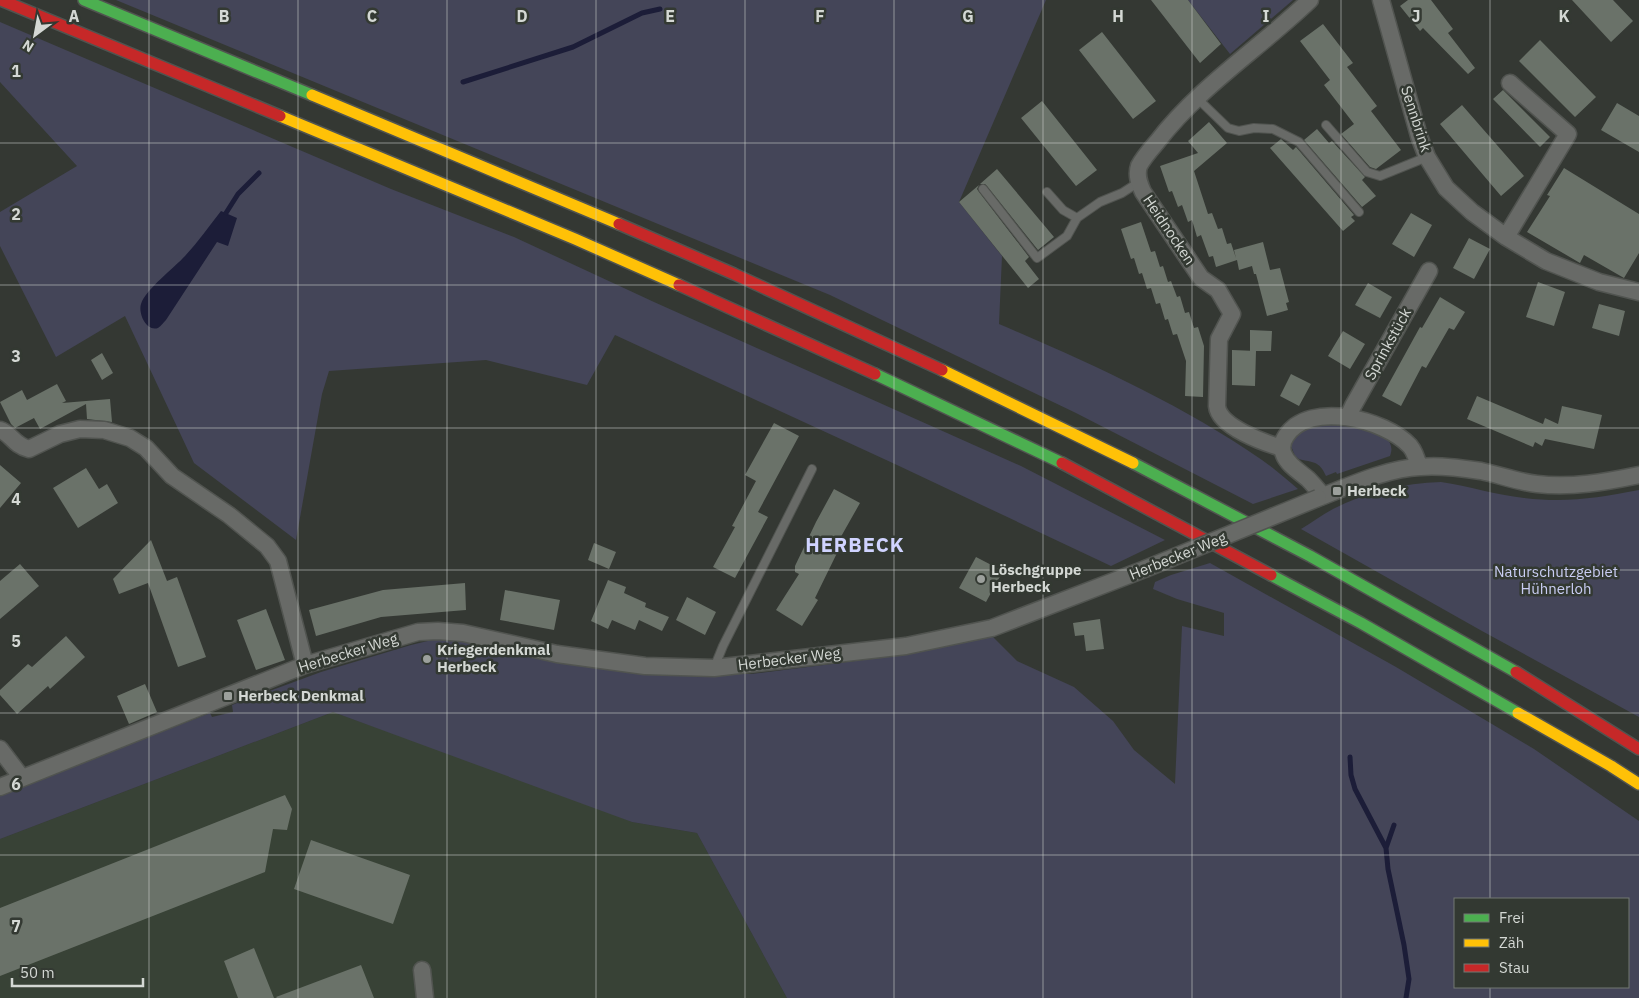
<svg xmlns="http://www.w3.org/2000/svg" width="1639" height="998" viewBox="0 0 1639 998" font-family="'IBM Plex Sans',sans-serif">
	<style>
		.built { fill: #384236 }
		.green { fill: #444558; fill-rule: evenodd }
		.water { fill: #1c1d38 }
		.lines { fill: none; stroke-linecap: round; stroke-linejoin: round }
		.stream { stroke: #1c1d38; stroke-width: 5 }
		.building { fill: #6a7269 }
		.lane-casing { stroke: #515450; stroke-width: 10 }
		.street-casing { stroke: #515450; stroke-width: 19 }
		.fast-casing { stroke: #515450; stroke-width: 14 }
		.slow-casing { stroke: #515450; stroke-width: 14 }
		.jam-casing { stroke: #515450; stroke-width: 14 }
		.lane { stroke: #686a67; stroke-width: 8 }
		.street { stroke: #686a67; stroke-width: 16 }
		.fast { stroke: #4caf50; stroke-width: 11 }
		.slow { stroke: #ffc107; stroke-width: 11 }
		.jam { stroke: #c62828; stroke-width: 11 }
		.street-bridge-casing { stroke: #515450; stroke-width: 19; stroke-linecap: butt }
		.street-bridge { stroke: #686a67; stroke-width: 16 }
		.grid { fill: none; stroke: #d4d8d4; stroke-width: 1; stroke-opacity: 0.55 }
		.poi-dot { fill: #9ca09c; stroke: #333932; stroke-width: 2 }
		.labels { text-anchor: middle; stroke-width: 5; stroke-linejoin: round; paint-order: stroke }
		.street-label { font-size: 15px; fill: #d4d8d4; stroke: #333932 }
		.poi-label { font-size: 15px; font-weight: bold; fill: #d4d8d4; stroke: #333932; text-anchor: start }
		.park-label { font-size: 15px; fill: #cacef4; stroke: #333932 }
		.district-label { font-size: 20px; font-weight: bold; letter-spacing: 1px; fill: #d0d3ff; stroke: #333932 }
		.grid-label { font-size: 16px; text-anchor: middle; font-weight: bold; fill: #d4d8d4; stroke: #333932; stroke-width: 5; stroke-linejoin: round; paint-order: stroke }
	</style>
	<rect width="100%" height="100%" fill="#343833"/>
	<path class="built" d="M333,712L582,801L632,822L697,833L787,998H0V839Z"/>
	<path class="green" d="M116,0H1046L959,202L1002,256L999,324C1090,363 1181,404 1262,460C1275,469 1286,479 1298,489L1253,504L1076,413L830,295Z
		M1188,0H1293L1230,54Z
		M0,22L391,189L514,237L654,302L1021,466L1165,540L1111,566L897,465L615,335L587,385L486,360L329,371L322,394L296,540L194,463L125,316L56,357L0,246V212L77,166L0,82Z
		M1348,423C1363,428 1399,433 1390,456L1337,474L1336,472L1326,476C1319,460 1313,463 1299,459L1295,456L1291,446C1297,422 1328,424 1348,423Z
		M1441,482C1469,486 1496,495 1524,498C1567,503 1597,498 1639,490V717L1482,631L1301,529C1311,523 1322,515 1333,509C1366,492 1404,483 1441,482Z
		M1210,563L1396,667L1534,749L1639,821V998H787L697,833L632,822L333,712L0,839V795L210,713L212,717L233,712L232,705L321,672L411,645L436,639L463,641L657,674H751L911,654L992,636L1017,661L1074,687L1113,721L1134,750L1175,784L1182,626L1224,636V613L1177,599L1153,589L1155,582L1171,575ZM1455,899H1628V987H1455Z"/>
	<path class="water" d="M221,211L237,218L228,246L217,242L166,320C164,322 161,326 158,328C146,332 138,313 141,304C146,289 174,268 185,256C198,242 209,226 221,211Z"/>
	<g class="lines">
		<path class="stream" d="M463,82L573,47L642,13L660,9
			M226,213L238,194L259,173
			M1350,757L1351,775L1355,789L1386,848L1388,869L1404,945L1409,979L1406,998
			M1386,848L1394,825"/>
	</g>
	<path class="building" d="M1151,0H1188L1221,44L1200,63Z
		M1408,0H1431L1453,29L1448,33L1475,68L1468,74L1423,28L1420,31L1400,6Z
		M1572,0H1613L1633,21L1611,42Z
		M1323,24L1353,63L1347,67L1377,106L1371,111L1401,150L1376,169L1370,167L1341,134L1354,124L1324,85L1330,80L1300,41Z
		M1102,32L1156,101L1133,119L1079,50Z
		M1540,40L1596,97L1575,117L1519,61Z
		M1503,90L1550,137L1540,147L1493,99Z
		M1042,101L1097,170L1076,186L1021,118Z
		M1617,103L1639,116V152L1601,130Z
		M1462,105L1524,176L1501,196L1440,124Z
		M1209,122L1227,143L1194,171L1208,214L1212,213L1218,229L1222,228L1227,244L1231,243L1236,258L1234,250L1263,242L1270,270L1280,268L1289,302L1286,303L1288,310L1267,316L1256,274H1254L1252,266L1239,270L1237,260L1216,267L1213,256L1209,257L1201,235L1197,237L1192,220L1188,222L1182,205L1178,207L1172,191L1169,192L1160,166L1198,153L1188,141Z
		M1317,129L1329,143L1332,141L1365,177L1362,180L1376,196L1362,207L1304,140Z
		M1281,139L1293,150L1296,147L1354,215L1351,217L1355,221L1343,231L1270,148Z
		M1564,168L1639,214V253L1624,278L1584,255L1580,263L1527,232L1550,196L1547,195Z
		M997,169L1054,237L1038,250L987,186L985,184H980Z
		M979,185L977,189L979,192L1029,257L1025,261L1039,279L1028,288L959,202Z
		M1411,213L1432,225L1414,257L1392,244Z
		M1141,222L1151,252L1155,251L1160,267L1163,266L1168,282L1171,281L1177,297L1180,296L1185,313L1189,312L1194,328L1198,327L1204,346L1203,397L1185,396L1186,361L1177,334L1173,335L1168,319L1165,320L1160,303L1156,304L1151,288L1147,289L1142,273L1139,274L1134,258L1131,259L1121,229Z
		M1469,238L1490,249L1474,279L1453,268Z
		M1538,282L1565,292L1554,326L1526,317Z
		M1368,283L1392,297L1380,318L1355,305Z
		M1440,297L1465,312L1454,330L1449,328L1426,368L1422,366L1401,406L1382,396L1420,327L1422,328Z
		M1599,304L1625,311L1619,336L1592,328Z
		M1250,330L1272,331L1271,351H1250Z
		M1343,331L1365,344L1350,369L1328,356Z
		M1232,350L1256,351L1255,386L1232,385Z
		M102,353L113,373L102,380L91,360Z
		M1291,374L1311,384L1299,406L1280,396Z
		M57,384L66,401L62,403L110,399L112,422L87,419L86,404L40,429L34,418L15,428L11,424L0,402L22,390L27,400Z
		M1477,396L1543,424L1545,418L1558,424L1562,406L1602,415L1594,449L1545,439L1542,446L1535,442L1533,447L1467,419Z
		M774,423L799,436L758,512L768,517L735,578L713,567L735,527L732,526L756,481L745,475Z
		M0,465L21,483L0,508Z
		M86,468L99,489L107,484L118,503L78,528L53,488Z
		M834,489L860,503L834,549L838,551L815,598L818,600L802,626L776,610L799,574L795,572V566L816,522Z
		M151,540L167,581L177,577L206,657L178,667L148,583L119,594L113,579Z
		M594,543L616,552L609,569L588,560Z
		M976,557L1003,571L986,602L959,588Z
		M20,564L39,586L0,619V581Z
		M608,580L626,587L624,593L646,603L645,607L669,617L662,631L639,620L635,630L612,620L608,629L591,621Z
		M465,583L466,610L381,617L316,636L309,610L383,590Z
		M505,590L560,600L554,630L500,620Z
		M687,597L716,612L705,635L676,620Z
		M266,609L285,660L256,670L237,620Z
		M1100,619L1104,649L1086,651L1084,635L1075,636L1073,623Z
		M66,636L85,657L50,689L48,686L17,714L0,695V690L28,664L32,667Z
		M145,684L157,712L129,724L117,696Z
		M285,795L292,809L287,830L273,829L265,872L0,976V908Z
		M311,840L410,875L393,924L294,889Z
		M254,948L274,998H238L224,961Z
		M361,965L374,998H277L276,997Z"/>
	<g class="lines">
		<g class="lane-casing">
			<path id="lane" d="M1197,98L1228,128L1239,131L1254,128L1273,129L1299,142L1359,212
				M1326,125L1367,172L1380,176L1427,157
				M983,189L1037,258L1067,236L1077,218L1100,202L1122,193L1139,182
				M1047,192L1063,210L1077,218
				M714,668L723,646L812,469"/>
		</g>
		<g class="street-casing">
			<path id="street" d="M1381,0L1419,136L1427,157L1446,188L1472,212L1506,237L1546,261L1599,282L1639,292
				M1506,237L1568,134L1510,83
				M1348,417L1353,406L1429,271
				M0,430C11,433 13,445 29,449L60,434L80,429L104,430L130,438L146,448L172,476L229,515L267,546L278,561L305,665
				M1282,448C1265,443 1219,427 1217,406L1219,339L1232,314L1218,290L1201,278L1143,192C1139,183 1136,175 1139,166C1143,158 1151,149 1157,142C1200,86 1260,48 1310,0
				M1323,496C1318,490 1313,484 1308,479C1300,472 1288,465 1284,455C1281,449 1282,442 1286,436C1309,400 1385,419 1410,446C1415,452 1417,459 1419,467
				M1318,498C1349,486 1388,468 1420,467C1440,465 1461,468 1481,471C1500,475 1518,482 1537,484C1572,488 1605,482 1639,475
				M0,749L22,778
				M0,787L305,665L418,632L438,631L463,633L557,654L645,666L714,668L906,646L992,628L1145,569
				M422,970L425,998"/>
		</g>
		<g class="fast-casing">
			<path id="fast" d="M84,0L312,95
				M875,374L1062,463
				M1133,463L1310,556L1516,672
				M1271,575L1361,623L1518,713"/>
		</g>
		<g class="slow-casing">
			<path id="slow" d="M312,95L619,224
				M280,116L575,239L679,285
				M942,370L1133,463
				M1518,713L1611,766L1639,784"/>
		</g>
		<g class="jam-casing">
			<path id="jam" d="M1,0L280,116
				M619,224L734,274L942,370
				M679,285L875,374
				M1062,463L1271,575
				M1516,672L1639,749"/>
		</g>
		<use href="#lane" class="lane"/>
		<use href="#street" class="street"/>
		<use href="#fast" class="fast"/>
		<use href="#slow" class="slow"/>
		<use href="#jam" class="jam"/>
		<g class="street-bridge-casing">
			<path id="street-bridge" d="M1145,569L1318,498"/>
		</g>
		<use href="#street-bridge" class="street-bridge"/>
	</g>
	<path class="grid" d="M149,0V998M298,0V998M447,0V998M596,0V998M745,0V998M894,0V998M1043,0V998M1192,0V998M1341,0V998M1490,0V899M0,143H1639M0,285H1639M0,428H1639M0,570H1639M0,713H1639M0,855H1639M1490,987V998"/>
	<g class="poi-dot">
		<rect x="1332" y="486" width="10" height="10" rx="2.5"/>
		<circle cx="981" cy="579" r="5"/>
		<circle cx="427" cy="659" r="5"/>
		<rect x="223" y="691" width="10" height="10" rx="2.5"/>
	</g>
	<g class="labels">
		<g class="street-label">
			<text transform="translate(1416 119) rotate(72)" y="5">Sennbrink</text>
			<text transform="translate(1169 230) rotate(56)" y="5">Heidnocken</text>
			<text transform="translate(1388 344) rotate(-61)" y="5">Sprinkstück</text>
			<text transform="translate(1178 556) rotate(-22)" y="5">Herbecker Weg</text>
			<text transform="translate(348 653) rotate(-17)" y="5">Herbecker Weg</text>
			<text transform="translate(789 659) rotate(-7)" y="5">Herbecker Weg</text>
		</g>
		<g class="poi-label">
			<text x="1347" y="496">Herbeck</text>
			<text x="991" y="575">Löschgruppe<tspan x="991" dy="17">Herbeck</tspan></text>
			<text x="437" y="655">Kriegerdenkmal<tspan x="437" dy="17">Herbeck</tspan></text>
			<text x="238" y="701">Herbeck Denkmal</text>
		</g>
		<g class="park-label">
			<text x="1556" y="577">Naturschutzgebiet<tspan x="1556" dy="17">Hühnerloh</tspan></text>
		</g>
		<g class="district-label">
			<text x="855" y="552">HERBECK</text>
		</g>
	</g>
	<g class="grid-label">
		<text x="74" y="22">A</text>
		<text x="224" y="22">B</text>
		<text x="372" y="22">C</text>
		<text x="522" y="22">D</text>
		<text x="670" y="22">E</text>
		<text x="820" y="22">F</text>
		<text x="968" y="22">G</text>
		<text x="1118" y="22">H</text>
		<text x="1266" y="22">I</text>
		<text x="1416" y="22">J</text>
		<text x="1564" y="22">K</text>
		<text x="16" y="77">1</text>
		<text x="16" y="220">2</text>
		<text x="16" y="362">3</text>
		<text x="16" y="505">4</text>
		<text x="16" y="647">5</text>
		<text x="16" y="790">6</text>
		<text x="16" y="932">7</text>
	</g>
	<rect x="1454" y="898" width="175" height="90" fill="#333932" stroke="#737973"/>
	<rect x="1464" y="914" width="25" height="8" fill="#4caf50" stroke="#737973"/>
	<text x="1499" y="923" font-size="15" fill="#d4d8d4">Frei</text>
	<rect x="1464" y="939" width="25" height="8" fill="#ffc107" stroke="#737973"/>
	<text x="1499" y="948" font-size="15" fill="#d4d8d4">Zäh</text>
	<rect x="1464" y="964" width="25" height="8" fill="#c62828" stroke="#737973"/>
	<text x="1499" y="973" font-size="15" fill="#d4d8d4">Stau</text>
	<g transform="translate(35 35) rotate(212)" stroke="#333932" stroke-width="4" paint-order="stroke">
	<path d="M0-4L9 19L0 12L-9 19Z" fill="#d4d8d4"/>
	<text y="-8" font-size="14" font-weight="bold" text-anchor="middle" fill="#d4d8d4">N</text>
	</g>
	<path d="M12 978v8h131v-8" fill="none" stroke="#d4d8d4" stroke-width="2.5"/>
	<text x="20" y="978" font-size="15" fill="#d4d8d4" stroke="#333932" stroke-width="4" paint-order="stroke">50 m</text>
</svg>
